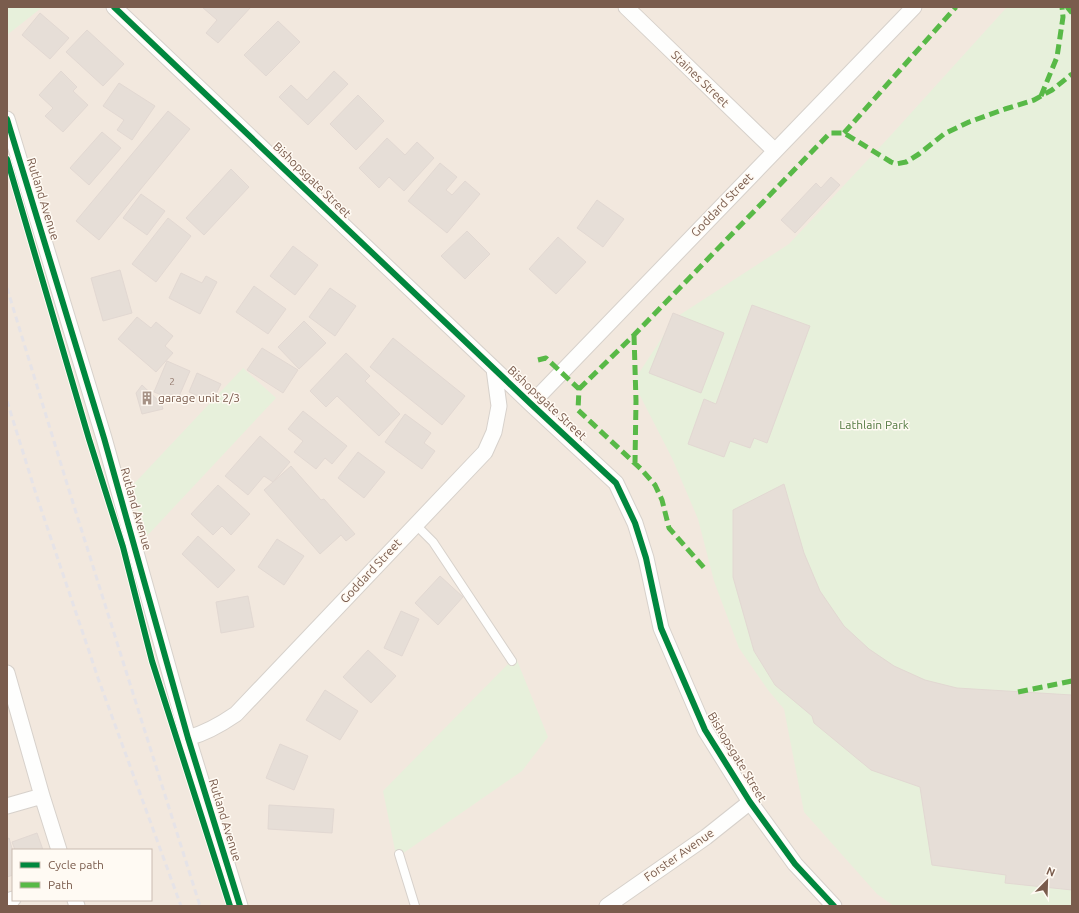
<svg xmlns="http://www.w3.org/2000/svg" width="1079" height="913" viewBox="0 0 1079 913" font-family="Ubuntu,sans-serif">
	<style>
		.residential { fill: #f2e8de; fill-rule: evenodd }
		.green { fill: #e7f0db }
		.building { fill: #e6ded7; stroke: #e2d8d2 }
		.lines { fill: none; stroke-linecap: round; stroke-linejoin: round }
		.lane-casing { stroke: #d7d1cb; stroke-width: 10 }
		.street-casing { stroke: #d7d1cb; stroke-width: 17 }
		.lane { stroke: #fefefd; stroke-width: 8 }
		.street { stroke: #fefefd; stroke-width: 15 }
		.rail { stroke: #e6e3e7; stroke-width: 3; stroke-dasharray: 6 4; stroke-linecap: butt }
		.quiet { stroke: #58b947; stroke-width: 5; stroke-dasharray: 10 5; stroke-linecap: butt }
		.cycleway-casing { stroke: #fffaf3; stroke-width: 8 }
		.cycleway { stroke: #00873e; stroke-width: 6 }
		.labels { text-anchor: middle; stroke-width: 3; stroke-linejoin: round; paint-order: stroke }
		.number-label { font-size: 10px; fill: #977e72 }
		.street-label { font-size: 12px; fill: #7a5c4d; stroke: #fffaf3 }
		.poi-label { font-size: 12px; fill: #7a5c4d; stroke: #fffaf3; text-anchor: start }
		.park-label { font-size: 12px; fill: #537a41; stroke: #fffaf3 }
	</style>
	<rect width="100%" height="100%" fill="#f9f5f0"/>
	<path class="residential" d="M7,7H1072V906H7ZM13,850H151V900H13Z"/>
	<path class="green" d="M7,7H45L40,9L7,35Z
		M1007,7H1072V906H894L877,894L804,812L784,709L768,690L739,648L714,581L698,519L672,458L633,382L675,318L789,244L892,134Z
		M243,368L276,398L147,536L130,488Z
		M516,658L548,737L522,771L402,854L396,855L383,791L509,663Z"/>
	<path class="building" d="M202,7H251L218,43L206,33L217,20Z
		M40,13L69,38L50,59L22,35Z
		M278,21L300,42L266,76L244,55Z
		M87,30L124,64L103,86L66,52Z
		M61,71L77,87L73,91L88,105L63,132L45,116L53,108L39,95Z
		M334,71L348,84L308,125L279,97L291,85L307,100Z
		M119,83L155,106L132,140L117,130L124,120L103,106Z
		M358,95L384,121L356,150L330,124Z
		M168,111L190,129L99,240L76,221Z
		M102,132L121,148L89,185L70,168Z
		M387,138L405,155L417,142L434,158L404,191L389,177L379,188L359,168Z
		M440,163L457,177L446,190L452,195L465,181L480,194L447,233L408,201Z
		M231,169L249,187L204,235L186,218Z
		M831,177L840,185L795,233L781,220L816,183L821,188Z
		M141,194L165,211L147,235L123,218Z
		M597,200L624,219L603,247L577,228Z
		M168,218L191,236L156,282L132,264Z
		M467,231L490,254L465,279L441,256Z
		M558,237L586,262L556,294L529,269Z
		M293,246L318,265L295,295L270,276Z
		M120,270L132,313L103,321L91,278Z
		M181,273L202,283L206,276L217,282L200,314L169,298Z
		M254,286L286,309L268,334L236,312Z
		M330,288L356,306L335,336L309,317Z
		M752,305L810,326L767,443L754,438L750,448L730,441L724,457L688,444L704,399L716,404Z
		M673,313L724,333L701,393L649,373Z
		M137,317L151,328L156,322L173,336L165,346L173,353L156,372L118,339Z
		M304,321L326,343L299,369L278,347Z
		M393,338L465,396L442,425L370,367Z
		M262,348L298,370L283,393L247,370Z
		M346,353L370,376L365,381L400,414L379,436L337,396L326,407L310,391Z
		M167,361L190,371L177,401L154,392Z
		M197,373L221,384L212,402L189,392Z
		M142,385L161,403L163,409L142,414L136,393Z
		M303,411L347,446L332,464L325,458L316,469L294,452L303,441L288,429Z
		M405,414L431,433L424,443L435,451L422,469L385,442Z
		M260,436L290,462L273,482L264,476L248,495L225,476Z
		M358,452L385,472L364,498L338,478Z
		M291,466L321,500L324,499L355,534L346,541L341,535L320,554L264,490Z
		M784,484L804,553L820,591L844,626L869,649L894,666L925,680L957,688L1072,695V890L1005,883L1006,875L932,865L920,787L871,770L814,723L812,716L775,685L754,651L733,577V510Z
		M218,485L250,514L231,535L222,526L213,535L191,514Z
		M198,536L235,570L218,588L182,554Z
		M277,539L304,556L284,585L258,567Z
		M440,576L463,597L438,625L415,603Z
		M248,596L254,627L221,633L216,602Z
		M401,611L419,619L402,656L384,648Z
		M368,650L396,676L371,703L343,677Z
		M325,690L358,711L340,740L306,720Z
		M280,744L308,756L294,790L266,778Z
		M269,805L334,809L332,833L268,829Z
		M37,833L43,850H15L12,842Z
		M9,838L13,852V875L7,877V839Z"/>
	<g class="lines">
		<g class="lane-casing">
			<path id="lane" d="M415,524L433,542L512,661
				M399,854L415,906"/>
		</g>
		<g class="street-casing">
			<path id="street" d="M114,7L531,404L616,483L635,523L646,558L661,628L705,730L750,802L795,864L834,906
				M626,7L775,151
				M7,119L104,438L188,738L240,906
				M531,404L914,7
				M7,673L42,796L59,850
				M188,738C206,733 220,725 236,714L485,452L494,432L499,406L494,369
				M7,806L42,796
				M75,900L77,906
				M7,901L13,899
				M607,906L706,837L750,802"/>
		</g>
		<use href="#lane" class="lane"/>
		<use href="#street" class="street"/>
		<path class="rail" d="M7,288L68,487L200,906
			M7,401L36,494L98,678L181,906"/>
		<path class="quiet" d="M1067,7L1072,13
			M1041,96L1057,57L1063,17L1062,7
			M844,133L956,7
			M634,335L636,401L635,463
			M538,360L546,358L579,389L578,410L642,470L655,485L662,500L669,528L706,570
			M579,389L634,335L830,133H844L891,162L896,164L906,162L919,154L944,134L969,122L1005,109L1034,100L1052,90L1072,74
			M1018,692L1072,681"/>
		<g class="cycleway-casing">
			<path id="cycleway" d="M114,7L531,404L616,483L635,523L646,558L661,628L705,730L750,802L795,864L834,906
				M7,119L104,438L188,738L240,906
				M7,159L89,439L123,547L152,661L230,906"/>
		</g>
		<use href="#cycleway" class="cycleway"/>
	</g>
	<defs>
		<g id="building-bare" transform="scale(1.08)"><path d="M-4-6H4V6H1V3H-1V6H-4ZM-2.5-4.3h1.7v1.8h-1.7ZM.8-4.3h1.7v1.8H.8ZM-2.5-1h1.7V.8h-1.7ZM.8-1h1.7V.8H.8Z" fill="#a69286" stroke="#fffaf3" stroke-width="2.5" paint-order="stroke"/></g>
	</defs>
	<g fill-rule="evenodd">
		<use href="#building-bare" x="147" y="398"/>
	</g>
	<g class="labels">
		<g class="number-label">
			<text x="172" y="385">2</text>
		</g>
		<g class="street-label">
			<text transform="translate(700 79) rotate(44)" y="4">Staines Street</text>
			<text transform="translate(312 180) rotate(44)" y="4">Bishopsgate Street</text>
			<text transform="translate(43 199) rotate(73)" y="4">Rutland Avenue</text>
			<text transform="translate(722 205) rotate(-46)" y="4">Goddard Street</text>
			<text transform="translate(547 403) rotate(43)" y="4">Bishopsgate Street</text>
			<text transform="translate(136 509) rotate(74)" y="4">Rutland Avenue</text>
			<text transform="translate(371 571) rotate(-47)" y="4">Goddard Street</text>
			<text transform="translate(737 757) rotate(59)" y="4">Bishopsgate Street</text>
			<text transform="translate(225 820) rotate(73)" y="4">Rutland Avenue</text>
			<text transform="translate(679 855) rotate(-35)" y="4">Forster Avenue</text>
		</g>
		<g class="poi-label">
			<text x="158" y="402">garage unit 2/3</text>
		</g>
		<g class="park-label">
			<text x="874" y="429">Lathlain Park</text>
		</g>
	</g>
	<rect width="1079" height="913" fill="none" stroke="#7a5c4d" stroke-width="16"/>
	<rect x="12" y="849" width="140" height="52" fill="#fffaf3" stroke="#cabbb1"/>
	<rect x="20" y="862" width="20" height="6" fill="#00873e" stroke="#cabbb1"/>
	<text x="48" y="869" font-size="12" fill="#7a5c4d">Cycle path</text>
	<rect x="20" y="882" width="20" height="6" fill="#58b947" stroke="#cabbb1"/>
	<text x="48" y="889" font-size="12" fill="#7a5c4d">Path</text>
	<g transform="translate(1047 881) rotate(23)" stroke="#fffaf3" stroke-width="3" paint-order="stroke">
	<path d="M0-3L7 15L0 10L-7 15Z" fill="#7a5c4d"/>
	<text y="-6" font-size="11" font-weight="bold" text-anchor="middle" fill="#7a5c4d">N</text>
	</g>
</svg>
